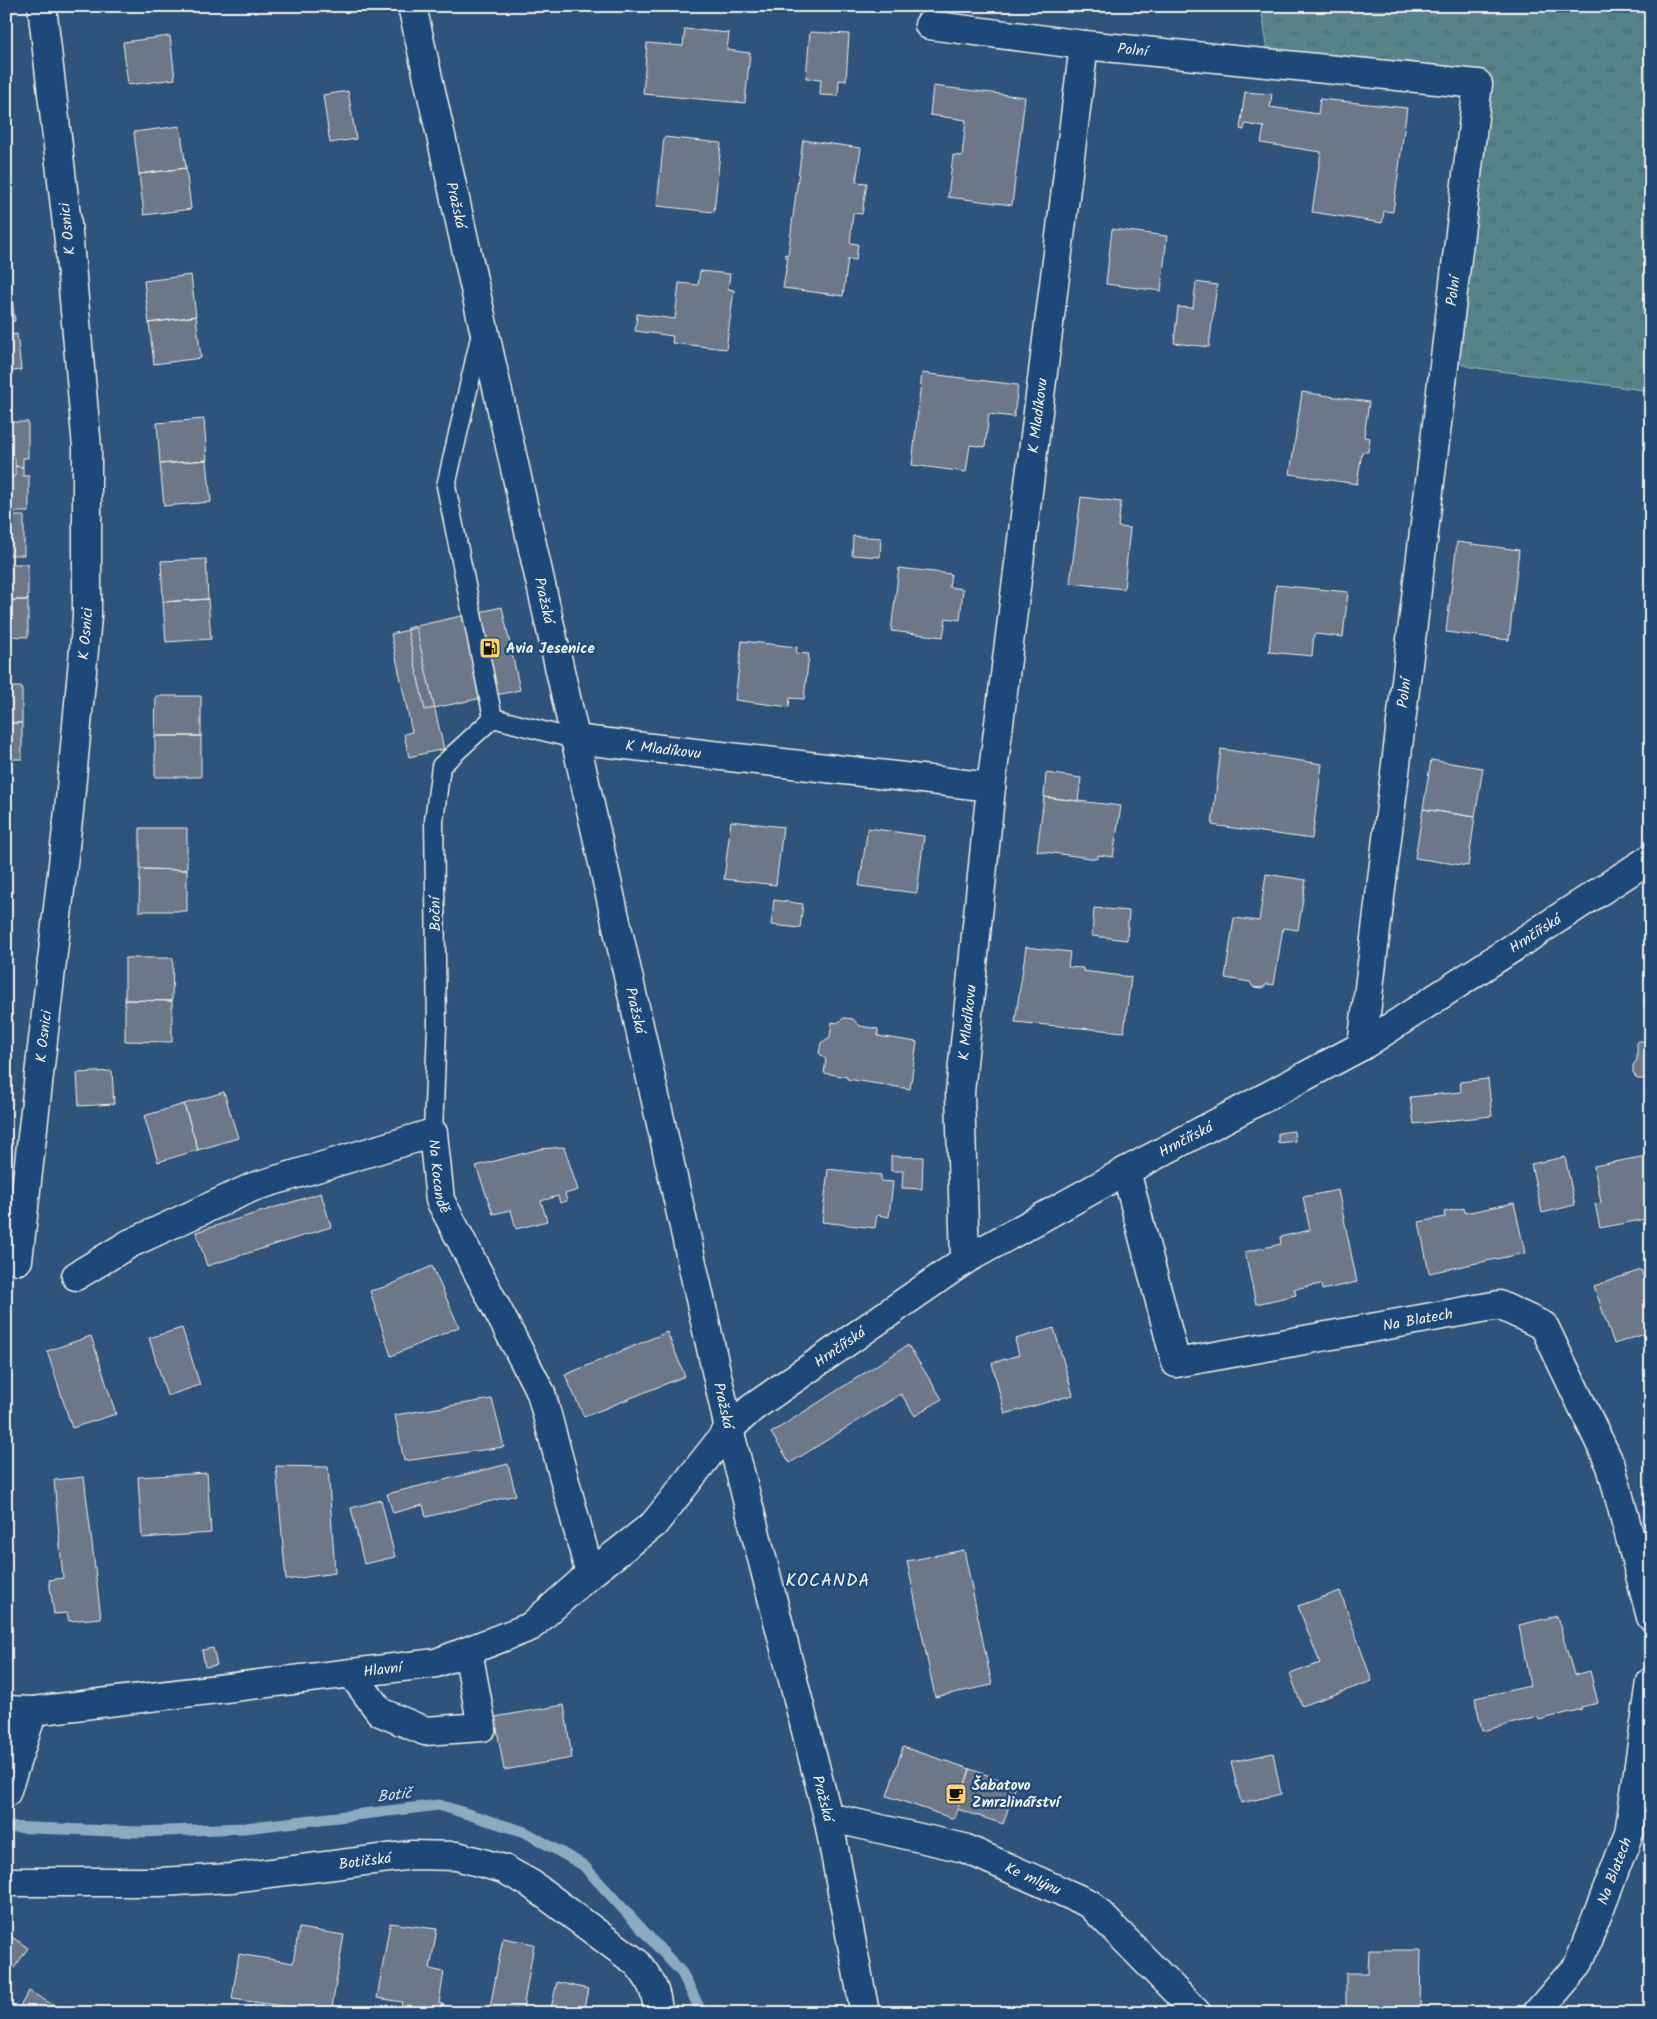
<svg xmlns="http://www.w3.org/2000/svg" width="1657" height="2019" viewBox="0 0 1657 2019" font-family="Kalam,sans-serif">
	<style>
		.grass { fill: url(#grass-tufts); stroke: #a5bab9 }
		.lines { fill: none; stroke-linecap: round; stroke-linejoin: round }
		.stream { stroke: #8cabbf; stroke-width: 11 }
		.building { fill: #6c788a; stroke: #f4f1e8 }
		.lane-casing { stroke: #f4f1e8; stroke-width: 21 }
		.street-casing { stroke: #f4f1e8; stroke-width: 31 }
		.secondary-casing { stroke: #f4f1e8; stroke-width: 31 }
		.lane { stroke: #1f4a7a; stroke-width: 18 }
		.street { stroke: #1f4a7a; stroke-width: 28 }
		.secondary { stroke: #1f4a7a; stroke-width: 28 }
		.labels { text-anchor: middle; stroke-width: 5; stroke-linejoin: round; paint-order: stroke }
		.street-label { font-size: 15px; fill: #f4f1e8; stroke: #1f4a7a }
		.poi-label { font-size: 15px; font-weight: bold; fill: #f4f1e8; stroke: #1f4a7a; text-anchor: start }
		.water-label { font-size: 16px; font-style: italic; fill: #dae0de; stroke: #1f4a7a }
		.quarter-label { font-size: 18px; letter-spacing: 1px; fill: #f4f1e8; stroke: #1f4a7a }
	</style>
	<defs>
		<pattern id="grass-tufts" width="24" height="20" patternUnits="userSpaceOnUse" patternTransform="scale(1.25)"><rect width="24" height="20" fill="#56828a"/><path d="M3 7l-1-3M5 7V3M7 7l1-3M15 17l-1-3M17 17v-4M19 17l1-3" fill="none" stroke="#50686b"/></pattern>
	</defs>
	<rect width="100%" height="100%" fill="#2e537d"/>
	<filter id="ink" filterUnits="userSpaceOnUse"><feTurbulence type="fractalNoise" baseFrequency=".02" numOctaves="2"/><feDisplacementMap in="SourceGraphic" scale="10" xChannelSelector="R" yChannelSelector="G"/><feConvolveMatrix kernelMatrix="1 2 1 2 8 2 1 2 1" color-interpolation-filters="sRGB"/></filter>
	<g filter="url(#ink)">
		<path class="grass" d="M1261,6H1651V391L1470,367L1453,361L1484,91L1268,52Z"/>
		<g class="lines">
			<path class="stream" d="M6,1827L140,1832L245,1828L439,1805L525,1832L583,1865L682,1973L702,2013"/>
		</g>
		<path class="building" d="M685,29L729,33L727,50L750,53L745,103L643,94L647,43L683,46Z
			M810,32L849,34L846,81L839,80L838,96L820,95L821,79L806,78Z
			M170,36L175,79L128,85L123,42Z
			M933,86L1025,97L1012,205L948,197L953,155L962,156L966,120L930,115Z
			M348,91L356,139L330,143L323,95Z
			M1245,92L1272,94L1270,107L1318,114L1320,99L1407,108L1393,212L1384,211L1382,223L1312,212L1321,152L1261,143L1264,127L1245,124L1244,130L1240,129Z
			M180,126L186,168L139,174L134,132Z
			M664,137L721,143L714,212L657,206Z
			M803,140L861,148L856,182L867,183L862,214L853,213L850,243L858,244L856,260L848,259L843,296L783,288L788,257H785V254L788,255Z
			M186,168L191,209L144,215L139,174Z
			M1112,229L1167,236L1161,291L1106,284Z
			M700,271L730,274L728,289L734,290L726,349L672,343L673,336L635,331L637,314L675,319L679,283L698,285Z
			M191,275L196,316L149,323L144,281Z
			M1196,282L1217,285L1209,347L1174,343L1178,307L1193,308Z
			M10,285L15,321L6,322V286Z
			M196,316L201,358L154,364L149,323Z
			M17,334L21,370L6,372V336Z
			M922,373L1018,385L1014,417L989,414L985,447L970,445L966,472L912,465Z
			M1302,392L1369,402L1364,437L1370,438L1368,452H1362L1357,484L1290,474Z
			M204,419L207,460L160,464L157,423Z
			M6,422H28V458H23V467L15,466V458H6Z
			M207,460L211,502L164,506L160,464Z
			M15,466L23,467V476H29V512H6V476H15Z
			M1081,497L1121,502L1118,527L1130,528L1124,589L1070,583Z
			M6,516H24V555H6Z
			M853,536L881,538L880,557L852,555Z
			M1457,542L1519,550L1509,640L1446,632Z
			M206,559L208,599L163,602L161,561Z
			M6,564H28V600H6Z
			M899,568L951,574L949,587L963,589L960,620L946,618L943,637L891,631Z
			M1276,585L1348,592L1343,637L1314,634L1312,656L1269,652Z
			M208,599L211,639L166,642L163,602Z
			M6,600H28V637L6,636Z
			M502,607L520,690L425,710L407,628Z
			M416,628L444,749L409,757L404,734L412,732L391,634Z
			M742,641L797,647L796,653L809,654L804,699L790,698L789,707L735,700Z
			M6,687H22V723H6Z
			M156,696H201V736H155Z
			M6,723H22V759H6Z
			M155,736H201V777H155Z
			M1221,749L1322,764L1312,839L1212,825Z
			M1431,760L1483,768L1475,817L1423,809Z
			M1046,773L1081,778L1078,801L1044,797Z
			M1044,797L1121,806L1113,857L1098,855V859L1037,851Z
			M6,808H9V844H6Z
			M1423,809L1475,817L1468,866L1415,858Z
			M731,821L783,827L776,885L724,879Z
			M140,828H187V870L140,869Z
			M868,828L924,836L917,893L859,886Z
			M6,844H9V880H6Z
			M140,869L187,870V911H139Z
			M1266,874L1306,880L1298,930L1283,928L1274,985L1267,984L1262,988L1253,987L1250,982L1225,978L1234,918L1259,921Z
			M774,900L803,904L800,928L771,925Z
			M1094,908L1129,911L1127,940L1092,936Z
			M1026,947L1070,952L1068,967L1083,968V971L1131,977L1124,1032L1015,1022Z
			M125,958H173L172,1001L125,1000Z
			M1649,992H1651V1096H1645L1646,1079H1637L1633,1072V1065L1637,1060V1041H1648L1649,1011L1644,1006V999Z
			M125,1000L172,1001V1042L125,1041Z
			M844,1018L853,1019L860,1026L878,1029V1036L917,1042L910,1089L847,1079V1077L824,1073L826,1060L819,1053L821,1043L830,1037L832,1022L837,1023Z
			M112,1071L114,1104L79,1106L77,1073Z
			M1488,1079L1492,1116L1414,1124L1410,1097L1461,1092L1460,1082Z
			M224,1092L238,1138L198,1150L184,1104Z
			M184,1104L198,1150L158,1162L144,1116Z
			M1294,1131L1295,1141L1278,1143V1133Z
			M564,1147L578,1190L565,1194L567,1201L560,1203L558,1196L541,1201L547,1221L516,1229L511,1210L493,1214L476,1166L540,1149Z
			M1651,1155V1218L1600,1228L1595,1204L1601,1203L1594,1166Z
			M891,1156L923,1157L922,1189L902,1188L903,1171H891Z
			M1565,1157L1575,1205L1542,1213L1531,1164Z
			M828,1169L881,1175V1181L893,1182L889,1217L877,1215L875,1228L822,1222Z
			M1338,1190L1357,1282L1322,1290L1321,1284L1294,1289L1296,1295L1256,1304L1245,1252L1281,1244L1280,1237L1310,1230L1303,1197Z
			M321,1193L331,1227L207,1266L196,1232Z
			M1514,1203L1525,1253L1429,1273L1419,1222L1445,1217L1444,1212L1464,1208L1465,1213Z
			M432,1266L459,1327L391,1356L370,1291L388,1286Z
			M1641,1270L1651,1298V1332L1614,1344L1594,1286Z
			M182,1328L200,1385L167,1396L149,1338Z
			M1054,1328L1073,1395L1005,1414L992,1363L1019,1355L1015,1339Z
			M667,1332L685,1376L584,1417L565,1375Z
			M91,1336L116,1414L72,1428L47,1351Z
			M908,1345L942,1399L915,1416L901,1394L790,1463L771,1433Z
			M492,1399L504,1447L404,1461L395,1415Z
			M508,1464L516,1495L426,1517L423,1505L393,1513L387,1494Z
			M276,1466L328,1467L335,1573L286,1580Z
			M207,1473L211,1533L142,1538L138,1477Z
			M84,1477L101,1618L69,1621L67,1613L54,1614L49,1580L63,1578L54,1480Z
			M381,1500L395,1557L364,1564L351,1508Z
			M964,1550L992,1685L935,1697L907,1561Z
			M1340,1591L1372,1681L1302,1706L1290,1674L1320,1663L1298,1606Z
			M1557,1616L1574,1675L1590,1671L1598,1703L1581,1707L1582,1709L1539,1720L1538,1717L1482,1731L1475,1698L1530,1686L1519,1625Z
			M213,1648L217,1665L205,1667L202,1650Z
			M564,1705L572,1758L504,1770L495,1717Z
			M903,1747L970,1769L954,1819L887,1796Z
			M1273,1753L1281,1794L1241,1803L1231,1762Z
			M970,1769L1016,1785L1003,1824L957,1809Z
			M390,1923L437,1929L430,1969L444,1972L439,2003L443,2004L442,2013H400L402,2002L377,1998Z
			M299,1928L344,1935L331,2013L232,1999L239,1954L293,1963Z
			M6,1933L28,1948L6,1980Z
			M503,1938L534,1944L523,2010L514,2009L513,2013H489Z
			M1369,1950H1421L1420,2013H1346V1973H1368Z
			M557,1982L588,1989L583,2012L587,2013H550Z
			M29,1991L67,2013H16Z"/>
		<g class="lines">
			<g class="lane-casing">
				<path id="lane" d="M481,333L446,486L493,718L574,739
					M433,1133L437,1026L434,821L441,766L493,718"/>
			</g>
			<g class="street-casing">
				<g id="street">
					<path id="s1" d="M929,25L1084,45L1478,84L1362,1046"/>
					<path id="s2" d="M574,739L991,787"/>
					<path id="s3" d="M1126,1171L1176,1363L1499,1305L1544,1326L1611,1466L1651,1617"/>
					<path id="s4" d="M18,1260L69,811L87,617V448L69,242L42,6"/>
					<path id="s5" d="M965,1260L960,1093L991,787L1084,45"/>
					<path id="s6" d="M76,1276L129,1244L253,1187L433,1133L440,1200L541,1393L590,1574"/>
					<path d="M352,1674L380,1712L425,1731L482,1727L468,1651"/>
					<path id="s7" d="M6,1710L33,1711L436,1663L530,1627L590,1574L654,1524L729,1429"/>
					<path d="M6,1793L33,1711"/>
					<path id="s8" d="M828,1817L964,1848L1090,1904L1197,2013"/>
					<path id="s9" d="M6,1882H160L231,1878L412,1855L457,1856L504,1869L531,1884L637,1963C650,1979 657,1991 658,2013"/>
					<path id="s10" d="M1537,2013L1578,1965L1629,1833L1651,1682"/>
				</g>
			</g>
			<g class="secondary-casing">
				<g id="secondary">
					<path id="s11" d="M412,6L729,1429L828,1817L865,2013"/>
					<path id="s12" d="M729,1429L752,1408L965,1260L1126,1171L1362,1046L1651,858"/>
				</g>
			</g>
			<use href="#lane" class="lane"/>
			<use href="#street" class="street"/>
			<use href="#secondary" class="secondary"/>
		</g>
	</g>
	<defs>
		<g id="fuel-square" transform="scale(1.125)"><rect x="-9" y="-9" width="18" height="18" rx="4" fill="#ffd166" stroke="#1f4a7a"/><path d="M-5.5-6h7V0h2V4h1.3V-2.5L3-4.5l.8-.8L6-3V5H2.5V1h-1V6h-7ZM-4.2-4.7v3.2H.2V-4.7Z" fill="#111"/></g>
		<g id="cafe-square" transform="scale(1.125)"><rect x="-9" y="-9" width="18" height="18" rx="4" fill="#ffd166" stroke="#1f4a7a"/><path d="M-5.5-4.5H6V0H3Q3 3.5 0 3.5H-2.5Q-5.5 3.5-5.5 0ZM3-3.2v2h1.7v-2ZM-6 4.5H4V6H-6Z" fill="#111"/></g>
	</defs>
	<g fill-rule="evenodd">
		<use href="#fuel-square" x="490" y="648"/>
		<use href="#cafe-square" x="956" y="1794"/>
	</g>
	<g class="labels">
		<g class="street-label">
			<text dy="5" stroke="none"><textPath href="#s1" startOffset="205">Polní</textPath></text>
			<text dy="5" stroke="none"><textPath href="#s11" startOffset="204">Pražská</textPath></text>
			<text transform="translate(67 229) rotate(-96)" y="5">K Osnici</text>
			<text transform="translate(1453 291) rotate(-83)" y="5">Polní</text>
			<text dy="5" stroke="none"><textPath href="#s5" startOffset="849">K Mladíkovu</textPath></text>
			<text dy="5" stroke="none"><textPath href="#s11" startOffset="609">Pražská</textPath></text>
			<text dy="5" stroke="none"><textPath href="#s4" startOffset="630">K Osnici</textPath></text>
			<text transform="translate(1404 693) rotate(-83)" y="5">Polní</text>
			<text dy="5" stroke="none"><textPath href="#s2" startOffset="90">K Mladíkovu</textPath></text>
			<text transform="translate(435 914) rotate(-91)" y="5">Boční</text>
			<text dy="5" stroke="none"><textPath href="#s12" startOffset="948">Hrnčířská</textPath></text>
			<text dy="5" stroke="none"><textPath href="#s11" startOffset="1029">Pražská</textPath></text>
			<text dy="5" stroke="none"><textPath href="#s5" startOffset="238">K Mladíkovu</textPath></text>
			<text dy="5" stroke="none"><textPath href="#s4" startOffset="225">K Osnici</textPath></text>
			<text dy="5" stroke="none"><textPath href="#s12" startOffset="542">Hrnčířská</textPath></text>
			<text dy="5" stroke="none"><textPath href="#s6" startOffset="430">Na Kocandě</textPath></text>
			<text dy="5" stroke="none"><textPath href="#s3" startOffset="444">Na Blatech</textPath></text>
			<text dy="5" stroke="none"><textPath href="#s12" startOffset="138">Hrnčířská</textPath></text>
			<text dy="5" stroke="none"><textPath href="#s11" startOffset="1434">Pražská</textPath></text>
			<text dy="5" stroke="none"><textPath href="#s7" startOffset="379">Hlavní</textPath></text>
			<text dy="5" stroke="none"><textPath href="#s11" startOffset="1839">Pražská</textPath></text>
			<text dy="5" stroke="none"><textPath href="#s9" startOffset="360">Botičská</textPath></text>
			<text dy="5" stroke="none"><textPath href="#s10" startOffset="164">Na Blatech</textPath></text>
			<text dy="5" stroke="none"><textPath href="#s8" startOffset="215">Ke mlýnu</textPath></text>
		</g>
		<g class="poi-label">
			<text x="506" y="653">Avia Jesenice</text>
			<text x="972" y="1790">Šabatovo<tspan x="972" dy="17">Zmrzlinářství</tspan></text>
		</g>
		<g class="water-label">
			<text transform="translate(394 1794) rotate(-7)" y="6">Botič</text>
		</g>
		<g class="quarter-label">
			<text x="828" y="1586">KOCANDA</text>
		</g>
	</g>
	<rect width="1657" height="2019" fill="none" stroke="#1f4a7a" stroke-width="25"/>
	<rect x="12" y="12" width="1632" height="1994" fill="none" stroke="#f4f1e8" stroke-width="2" filter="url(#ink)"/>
</svg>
